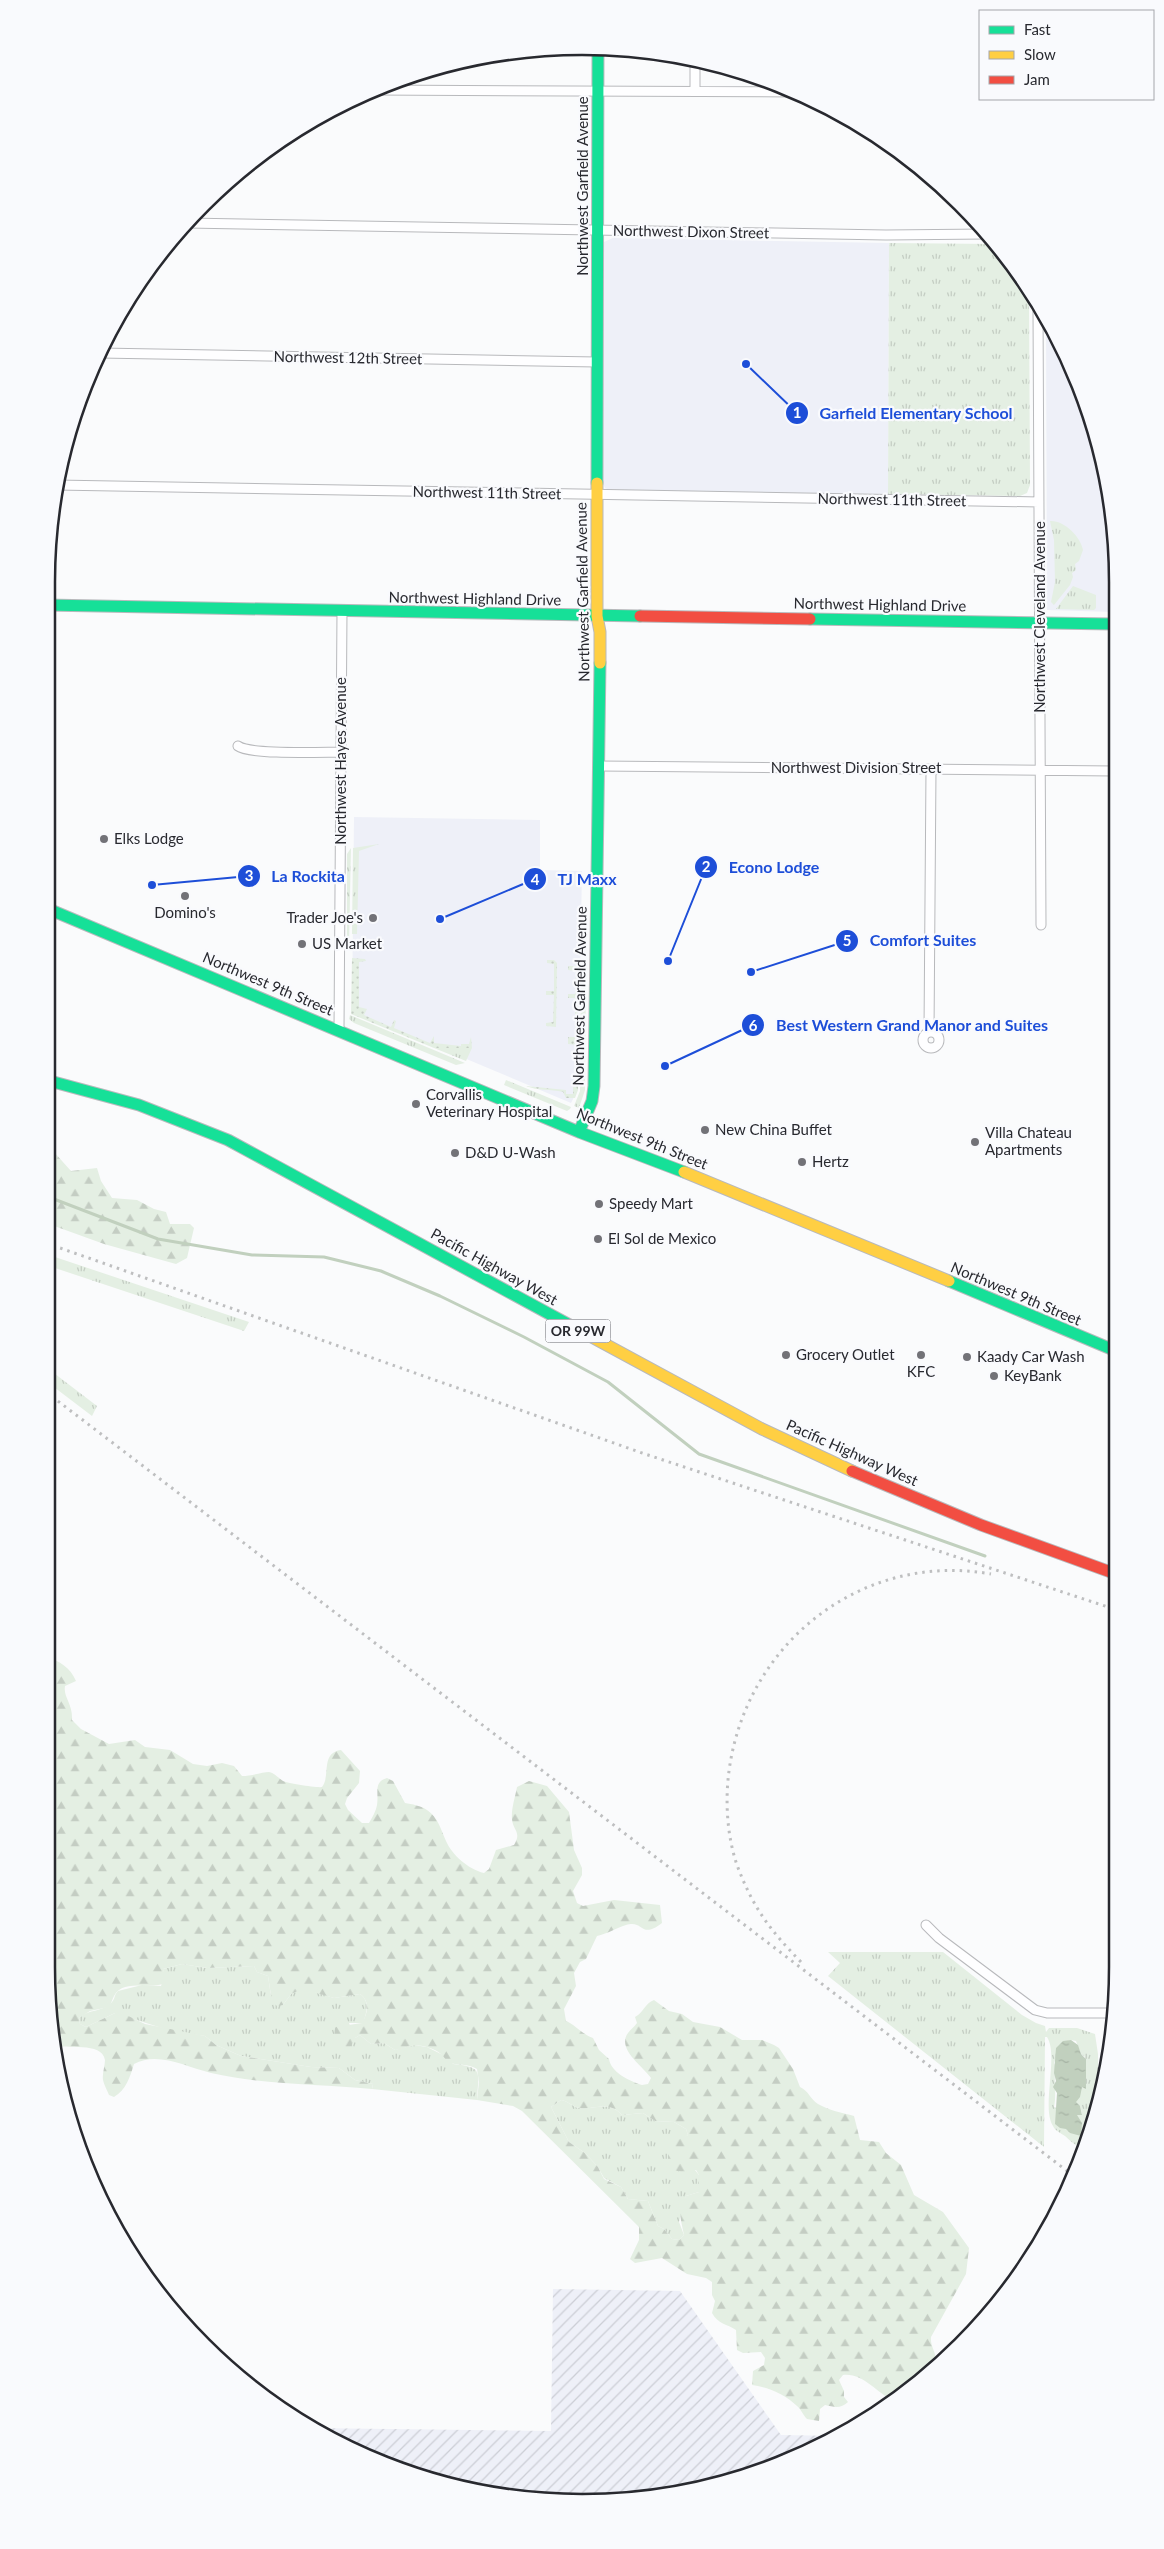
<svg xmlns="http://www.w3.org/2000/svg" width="1164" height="2549" viewBox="0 0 1164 2549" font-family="Lato,sans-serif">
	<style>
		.built { fill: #eef0f8 }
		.industrial { fill: url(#industrial-furrows) }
		.grass { fill: url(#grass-tufts); fill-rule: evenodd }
		.forest { fill: url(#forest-firs); fill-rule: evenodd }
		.garden { fill: url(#garden-dots) }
		.water { fill: url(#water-ripples) }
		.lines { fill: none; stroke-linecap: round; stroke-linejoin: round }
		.stream { stroke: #c1d0be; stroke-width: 3 }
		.street-casing { stroke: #b8b9bc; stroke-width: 11 }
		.fast-casing { stroke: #b8b9bc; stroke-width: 13 }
		.slow-casing { stroke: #b8b9bc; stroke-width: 13 }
		.jam-casing { stroke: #b8b9bc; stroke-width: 13 }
		.street { stroke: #fefeff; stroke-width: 9 }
		.fast { stroke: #16e098; stroke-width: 11 }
		.slow { stroke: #ffcf43; stroke-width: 11 }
		.jam { stroke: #f24e42; stroke-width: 11 }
		.rail { stroke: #bebfc0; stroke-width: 3; stroke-dasharray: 2.5 5; stroke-linecap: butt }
		.poi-dot { fill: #727277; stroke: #f9fafd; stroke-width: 2 }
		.labels { text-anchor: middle; stroke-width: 4.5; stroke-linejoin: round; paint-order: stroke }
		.shield { fill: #f9fafd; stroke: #67686d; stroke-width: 1 }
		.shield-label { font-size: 14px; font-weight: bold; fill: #28292f }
		.street-label { font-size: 15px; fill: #28292f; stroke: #f9fafd }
		.poi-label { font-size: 15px; fill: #28292f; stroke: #f9fafd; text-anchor: start }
		.rim { fill: none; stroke: #28292f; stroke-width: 2.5 }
		.leader { fill: none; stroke: #1d4ed8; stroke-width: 2 }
		.callout-dot { fill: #1d4ed8; stroke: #f9fafd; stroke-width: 2 }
		.mark-label { font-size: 15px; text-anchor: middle; font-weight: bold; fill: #fff }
		.callout-label { font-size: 16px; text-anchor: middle; font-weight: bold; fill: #1d4ed8; stroke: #f9fafd; stroke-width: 4.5; stroke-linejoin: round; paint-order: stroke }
	</style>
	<defs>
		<pattern id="industrial-furrows" width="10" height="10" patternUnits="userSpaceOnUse" patternTransform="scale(1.25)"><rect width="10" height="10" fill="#eef0f8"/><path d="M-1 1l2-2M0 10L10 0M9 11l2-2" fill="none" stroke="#ccced5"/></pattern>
		<pattern id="grass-tufts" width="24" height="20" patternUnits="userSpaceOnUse" patternTransform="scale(1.25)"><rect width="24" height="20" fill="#e4efe3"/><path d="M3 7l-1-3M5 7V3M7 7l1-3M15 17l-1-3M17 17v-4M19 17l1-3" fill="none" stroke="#c4cdc3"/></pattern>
		<pattern id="forest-firs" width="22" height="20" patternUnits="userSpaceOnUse" patternTransform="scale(1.25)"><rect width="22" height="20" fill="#e4efe3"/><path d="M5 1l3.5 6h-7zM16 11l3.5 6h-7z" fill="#c4cdc3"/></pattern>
		<pattern id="garden-dots" width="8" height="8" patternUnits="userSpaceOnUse" patternTransform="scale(1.25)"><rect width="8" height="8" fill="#e4efe3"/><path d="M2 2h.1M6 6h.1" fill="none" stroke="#c4cdc3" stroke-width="1.8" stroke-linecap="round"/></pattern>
		<pattern id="water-ripples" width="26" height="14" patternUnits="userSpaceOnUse" patternTransform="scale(1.25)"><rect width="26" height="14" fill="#c1d0be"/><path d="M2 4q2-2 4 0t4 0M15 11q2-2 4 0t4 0" fill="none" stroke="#a6b3a4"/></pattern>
	</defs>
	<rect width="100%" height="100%" fill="#fafbfc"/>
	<path class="built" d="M613,238L889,243L888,494L609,490L605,488L603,484L604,242Z
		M1046,323L1077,377L1113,512V612L1047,610Z
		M354,817L540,820V870L582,871L578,1089L571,1103L352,1011Z"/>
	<path class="industrial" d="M553,2289L680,2291L781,2435L840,2436L754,2474L686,2493L582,2503L478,2493L410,2474L310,2428L551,2431Z"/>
	<path class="grass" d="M889,243L995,244L1007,256L1029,294L1030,485L1027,493L1020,496L888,494Z
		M1050,521C1064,520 1081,537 1083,550L1079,561L1075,564L1076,570L1072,573L1073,577L1070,585L1054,605L1051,602L1055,582L1054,540Z
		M1073,586L1096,595V608L1094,610L1056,609Z
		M379,844L359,851L357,934H352L353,848Z
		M351,848L349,944L350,946L347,941V854Z
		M581,966L586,971L585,1090L579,1108L574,1106L580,1091Z
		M350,1015L465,1063L456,1065L354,1023L349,1019Z
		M434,1048H472L466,1061Z
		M506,1080L571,1107L570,1109L567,1111L504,1085Z
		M46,1254L249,1322L244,1331L46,1265Z
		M46,1367L97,1406L92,1416L46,1381Z
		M828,1952H943L1022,2015L1036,2023L1045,2026L1046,2032L1049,2028H1077L1095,2034L1098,2054V2104L1084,2148C1075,2146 1072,2142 1065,2136C1061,2133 1055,2131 1053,2126C1041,2108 1059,2055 1047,2037H1045L1044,2147L828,1976L840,1963ZM1071,2040L1076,2041L1081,2054L1085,2057C1085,2074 1084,2088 1075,2102L1080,2106L1082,2114L1077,2115L1054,2107C1057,2094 1053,2077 1056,2067L1054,2063L1061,2043Z
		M182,1964L207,1968L254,1966L257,1972L268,1976L271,1996L283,2005L291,1994L302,1988L334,1998L360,1994C370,2001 367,2012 363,2023H349L355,2038L360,2035L371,2044L384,2043L395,2050L414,2045L427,2047L445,2056L453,2064C485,2067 478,2073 477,2100L372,2089L373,2084L355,2080L339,2068L311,2067L241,2056L216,2045L205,2036L171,2031L115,2013L86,2027L80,2024L79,2018C88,2009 104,2012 112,2002C115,1999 114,1995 118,1991L142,1985L161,1986L164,1976L163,1969Z
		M561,2100C568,2101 573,2107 579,2108C597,2110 608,2100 622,2115L643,2113L655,2121L674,2122L686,2129L688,2135L682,2139L688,2169L695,2170L699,2175V2192L686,2196L679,2222L684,2235L679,2240L672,2239L664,2229L658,2226L648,2201L628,2199L621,2187L604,2178L598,2167L585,2153L569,2142L551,2107Z"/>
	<path class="forest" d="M46,1150L54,1152L71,1171L97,1168L101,1181L112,1198L137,1200L154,1209L166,1212L170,1224H190L194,1228L187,1258L176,1264L104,1244L46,1223Z
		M46,1656C60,1662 70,1667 76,1681L65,1686C63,1697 73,1704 72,1720L81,1729L109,1744L135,1740L145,1747L170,1750L193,1764L207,1766L222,1763L234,1766L242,1776C251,1776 263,1772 269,1772C275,1773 278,1778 283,1781C286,1783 317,1788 322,1787C331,1776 320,1753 341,1750L360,1771L359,1783L347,1798L345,1804L348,1810L362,1823H369C372,1818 376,1811 377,1805C379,1793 373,1782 387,1778L393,1781L405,1803C412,1804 421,1806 427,1810C438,1817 441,1830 446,1841C452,1855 468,1869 484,1873L489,1869L496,1850L514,1845C522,1832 513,1831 512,1819C511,1809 515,1798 517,1787L529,1781L547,1786L569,1812L574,1850L582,1868V1875L573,1891L577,1903L583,1906L614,1900L660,1905L662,1923C640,1940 644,1919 626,1925C616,1928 607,1934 597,1936L586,1959L580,1962L574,1973L576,1986L564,2009L566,2021C576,2025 580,2033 593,2038L599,2050L609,2059C611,2072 629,2081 642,2085L648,2084L651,2078C644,2067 616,2049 628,2033C631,2029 634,2027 637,2023L635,2017C644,2012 645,2003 654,2000L669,2011L682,2014L693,2022L720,2027L742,2040H762L774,2045L779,2048L793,2069L800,2087C809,2091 810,2099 818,2104C828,2110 843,2113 854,2116L860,2140L879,2142L886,2153L901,2165L914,2195L943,2212L969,2248L966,2274L931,2337C930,2348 937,2351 936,2366L908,2392L894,2401C876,2393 864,2373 843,2375L839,2380L844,2391V2397L848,2402C841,2409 834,2407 825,2405L820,2409L819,2421L807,2419C803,2415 801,2409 797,2406C785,2394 768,2387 752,2385L753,2371L764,2365L765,2358L761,2352L743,2353L737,2350L736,2330C727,2324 718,2324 712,2313L715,2301L712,2295V2282L706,2278L687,2274L662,2258L635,2263L630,2259L639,2240V2227L522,2111L513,2106L477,2100L479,2082L477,2069C468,2063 457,2066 447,2062C442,2050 423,2044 411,2046C405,2047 401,2050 395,2050L384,2043L371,2044L360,2035L355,2038L349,2050L343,2049L334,2040L335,2027L362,2023C368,2013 370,2001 360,1994L334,1998L302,1989L291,1994L283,2005L277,2006L272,2002L268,1976L257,1972L254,1966L207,1968L182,1964L163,1969L167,1982C154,1991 123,1978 114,1996C112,2000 111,2004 109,2007L90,2011L79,2018L80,2024L86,2027L115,2013H122L145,2024L205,2036L216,2045L241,2056L311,2067L339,2068L355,2080L373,2084L372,2089C319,2084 263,2085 211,2073C186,2067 158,2051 134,2064C130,2077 126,2090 114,2097L109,2095C107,2090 104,2085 103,2080C102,2074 105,2066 105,2060C102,2041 65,2050 54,2045L46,1967ZM561,2100C568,2101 573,2107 579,2108C597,2110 608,2100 622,2115L643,2113L655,2121L674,2122L686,2129L688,2135L670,2143L668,2156L669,2169L682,2172L696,2170L699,2175V2192L686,2196C677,2212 681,2219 684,2235L679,2240L672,2239L664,2229L658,2226L648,2201L628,2199L621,2187L604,2179L598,2167L585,2153L569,2142L551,2107Z"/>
	<path class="garden" d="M352,958L365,959L366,961L359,962V1007L367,1009L364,1015L391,1027L394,1020L396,1021L394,1028L430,1043L434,1036V1043L461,1046V1044H469L471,1037L472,1048H434L351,1014Z
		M547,960H554L557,963L556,1027L546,1026V1023L553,1022L554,995H546V991H554V964L547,963Z
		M568,966H579L578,1045L568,1044V1037H575V998H568V994H575L576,971L568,970Z
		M574,1051H578V1090L575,1098H566L563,1092C550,1089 538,1091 526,1086L566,1090V1094H573V1087H576Z"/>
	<path class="water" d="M1071,2040L1078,2045L1081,2054L1086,2059V2089L1082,2087L1080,2097L1076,2102L1080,2106L1082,2115H1077L1082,2123L1081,2136L1070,2133L1066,2129L1060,2128L1055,2124L1057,2093L1053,2087L1056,2081L1054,2073L1056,2048L1063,2041Z"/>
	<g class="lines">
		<path class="stream" d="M46,1196L158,1239L252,1255L324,1257L381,1271L440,1296L524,1337L608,1382L699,1454L985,1556"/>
		<g class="street-casing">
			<path id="street" d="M695,59V91
				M372,90L795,92
				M187,223L886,235L986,234
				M1038,309L1041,925
				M100,353L597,362
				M56,485L1039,502
				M238,746C250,755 322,752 341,752
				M599,766L1114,771
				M339,1030L342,611
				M923 1040a8 8 0 1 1 16 0a8 8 0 1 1-16 0Z
				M929,1032L931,769
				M926,1925L939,1938L1035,2010L1047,2013H1113"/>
		</g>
		<g class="fast-casing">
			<path id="fast" d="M597,483L598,48
				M46,605L640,616
				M810,619L1113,624
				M46,908L579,1132L684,1172
				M46,1080L139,1105L228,1140L590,1336
				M579,1132L592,1101L594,1086L600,663
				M949,1281L1116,1351"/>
		</g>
		<g class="slow-casing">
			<path id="slow" d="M597,483V616L600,632V663
				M684,1172L949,1281
				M590,1336L762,1429L852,1471"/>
		</g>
		<g class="jam-casing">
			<path id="jam" d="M640,616L810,619
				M852,1471L981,1525L1116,1574"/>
		</g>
		<use href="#street" class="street"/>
		<use href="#fast" class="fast"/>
		<use href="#slow" class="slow"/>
		<use href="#jam" class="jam"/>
		<path class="rail" d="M46,1243L645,1454L1117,1610
			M46,1392L1075,2177
			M801,1962C770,1930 753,1908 737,1865C727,1836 725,1801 729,1771C746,1643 862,1551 991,1574"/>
	</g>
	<g class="poi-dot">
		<circle cx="104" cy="839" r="5"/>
		<circle cx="185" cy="896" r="5"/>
		<circle cx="373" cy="918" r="5"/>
		<circle cx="302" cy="944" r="5"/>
		<circle cx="416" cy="1104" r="5"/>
		<circle cx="705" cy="1130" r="5"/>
		<circle cx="975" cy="1142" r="5"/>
		<circle cx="455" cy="1153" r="5"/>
		<circle cx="802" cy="1162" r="5"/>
		<circle cx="599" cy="1204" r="5"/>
		<circle cx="598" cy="1239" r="5"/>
		<circle cx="786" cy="1355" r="5"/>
		<circle cx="921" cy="1355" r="5"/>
		<circle cx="967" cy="1357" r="5"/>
		<circle cx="994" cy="1376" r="5"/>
	</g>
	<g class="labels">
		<rect class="shield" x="545.5" y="1319.5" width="65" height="23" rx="4"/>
		<g class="shield-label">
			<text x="578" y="1336">OR 99W</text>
		</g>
		<g class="street-label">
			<text transform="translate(583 186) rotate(-90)" y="5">Northwest Garfield Avenue</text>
			<text transform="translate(691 232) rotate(1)" y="5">Northwest Dixon Street</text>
			<text transform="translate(348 358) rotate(1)" y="5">Northwest 12th Street</text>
			<text transform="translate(487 493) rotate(1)" y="5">Northwest 11th Street</text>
			<text transform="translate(892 500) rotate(1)" y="5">Northwest 11th Street</text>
			<text transform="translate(583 592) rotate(-91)" y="5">Northwest Garfield Avenue</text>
			<text transform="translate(475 599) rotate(1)" y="5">Northwest Highland Drive</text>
			<text transform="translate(880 605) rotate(1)" y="5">Northwest Highland Drive</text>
			<text transform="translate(1040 617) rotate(-90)" y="5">Northwest Cleveland Avenue</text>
			<text transform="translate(341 761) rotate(-90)" y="5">Northwest Hayes Avenue</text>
			<text x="856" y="773">Northwest Division Street</text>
			<text transform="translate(268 984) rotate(23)" y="5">Northwest 9th Street</text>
			<text transform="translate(580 996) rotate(-89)" y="5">Northwest Garfield Avenue</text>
			<text transform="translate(642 1139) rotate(22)" y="5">Northwest 9th Street</text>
			<text transform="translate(494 1267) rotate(29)" y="5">Pacific Highway West</text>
			<text transform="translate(1016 1294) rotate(23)" y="5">Northwest 9th Street</text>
			<text transform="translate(852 1453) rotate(24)" y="5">Pacific Highway West</text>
		</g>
		<g class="poi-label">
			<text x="114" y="844">Elks Lodge</text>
			<text x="185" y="918" text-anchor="middle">Domino's</text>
			<text x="363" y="923" text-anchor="end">Trader Joe's</text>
			<text x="312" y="949">US Market</text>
			<text x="426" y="1100">Corvallis<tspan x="426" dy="17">Veterinary Hospital</tspan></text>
			<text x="715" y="1135">New China Buffet</text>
			<text x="985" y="1138">Villa Chateau<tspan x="985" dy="17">Apartments</tspan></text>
			<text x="465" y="1158">D&amp;D U-Wash</text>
			<text x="812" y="1167">Hertz</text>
			<text x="609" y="1209">Speedy Mart</text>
			<text x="608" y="1244">El Sol de Mexico</text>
			<text x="796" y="1360">Grocery Outlet</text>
			<text x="977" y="1362">Kaady Car Wash</text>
			<text x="921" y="1377" text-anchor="middle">KFC</text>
			<text x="1004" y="1381">KeyBank</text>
		</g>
	</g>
	<path d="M0 0H1164V2549H0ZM582 55H582A527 527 0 0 1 1109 582V1967A527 527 0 0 1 582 2494H582A527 527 0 0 1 55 1967V582A527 527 0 0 1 582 55Z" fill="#f9fafd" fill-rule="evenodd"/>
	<path class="rim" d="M582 55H582A527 527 0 0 1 1109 582V1967A527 527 0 0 1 582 2494H582A527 527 0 0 1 55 1967V582A527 527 0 0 1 582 55Z"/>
	<path class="leader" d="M746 364L797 413M668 961L706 867M152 885L249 876M440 919L535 879M751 972L847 941M665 1066L753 1025"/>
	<g class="callout-dot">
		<circle cx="746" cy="364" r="5"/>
		<circle cx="668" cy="961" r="5"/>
		<circle cx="152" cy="885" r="5"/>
		<circle cx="440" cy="919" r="5"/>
		<circle cx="751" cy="972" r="5"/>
		<circle cx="665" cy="1066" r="5"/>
		<circle cx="797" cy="413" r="12"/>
		<circle cx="706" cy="867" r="12"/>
		<circle cx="249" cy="876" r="12"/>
		<circle cx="535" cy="879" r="12"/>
		<circle cx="847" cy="941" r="12"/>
		<circle cx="753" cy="1025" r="12"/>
	</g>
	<g class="mark-label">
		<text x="797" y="418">1</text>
		<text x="706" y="872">2</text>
		<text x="249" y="881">3</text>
		<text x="535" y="885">4</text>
		<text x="847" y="946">5</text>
		<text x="753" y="1031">6</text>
	</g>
	<g class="callout-label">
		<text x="916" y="419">Garfield Elementary School</text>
		<text x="774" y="873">Econo Lodge</text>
		<text x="308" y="882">La Rockita</text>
		<text x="587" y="885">TJ Maxx</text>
		<text x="923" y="946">Comfort Suites</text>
		<text x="912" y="1031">Best Western Grand Manor and Suites</text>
	</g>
	<rect x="979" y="10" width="175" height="90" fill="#f9fafd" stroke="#a5a6ab"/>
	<rect x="989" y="26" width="25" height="8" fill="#16e098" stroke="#a5a6ab"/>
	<text x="1024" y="35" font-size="15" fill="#28292f">Fast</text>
	<rect x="989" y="51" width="25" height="8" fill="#ffcf43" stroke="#a5a6ab"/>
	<text x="1024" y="60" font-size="15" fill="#28292f">Slow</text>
	<rect x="989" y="76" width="25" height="8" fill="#f24e42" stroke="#a5a6ab"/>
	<text x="1024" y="85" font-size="15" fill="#28292f">Jam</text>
</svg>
